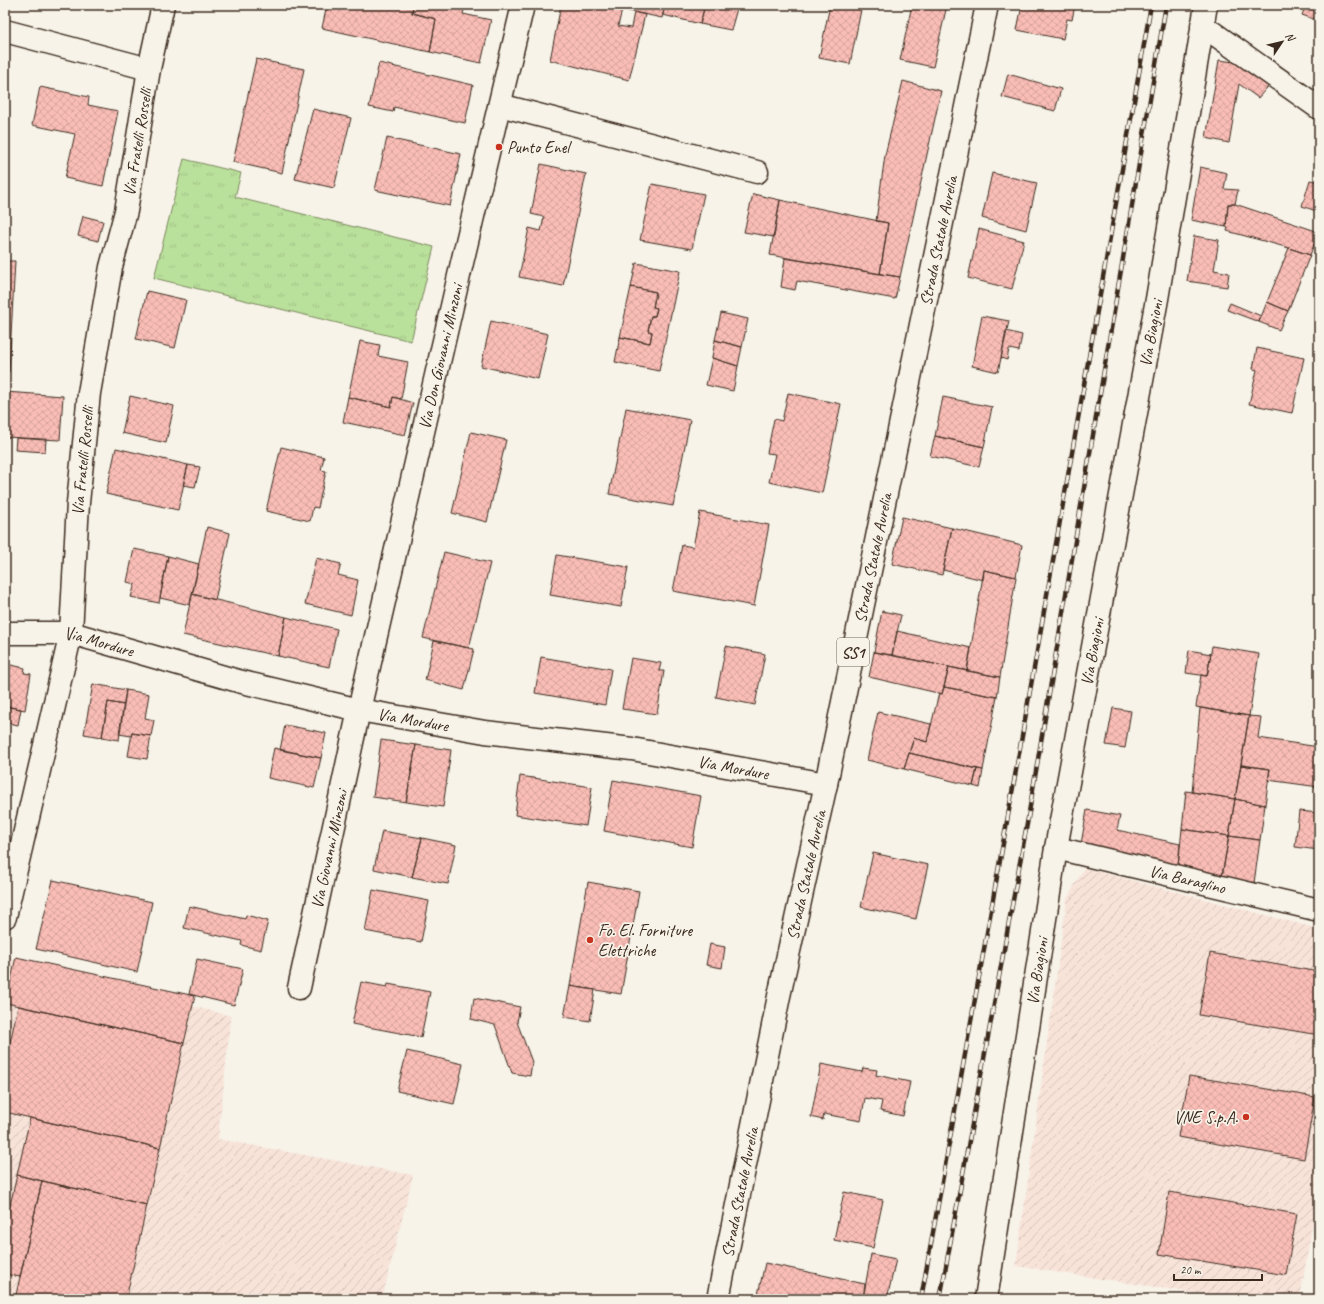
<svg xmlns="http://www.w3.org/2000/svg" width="1324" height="1304" viewBox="0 0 1324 1304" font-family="Caveat,sans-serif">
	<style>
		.industrial { fill: url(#industrial-furrows) }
		.park { fill: url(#park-tufts); stroke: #7a865d }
		.building { fill: url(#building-cross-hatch); stroke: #3b2a1e }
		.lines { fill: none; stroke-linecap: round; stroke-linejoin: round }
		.minor-casing { stroke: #3b2a1e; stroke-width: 25 }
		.major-casing { stroke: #3b2a1e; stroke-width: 25 }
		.minor { stroke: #f7f3e8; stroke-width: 22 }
		.major { stroke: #f7f3e8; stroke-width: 22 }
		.rail-casing { stroke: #3b2a1e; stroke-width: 4.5 }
		.rail { stroke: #f7f3e8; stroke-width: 3; stroke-dasharray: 9; stroke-linecap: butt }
		.poi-dot { fill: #c8321e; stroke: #f7f3e8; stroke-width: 1.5 }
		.labels { text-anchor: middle; stroke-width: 3.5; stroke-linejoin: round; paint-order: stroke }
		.shield { fill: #f7f3e8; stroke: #73665b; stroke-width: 1 }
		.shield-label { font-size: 16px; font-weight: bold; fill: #3b2a1e }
		.street-label { font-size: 17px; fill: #3b2a1e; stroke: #f7f3e8 }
		.poi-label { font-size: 17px; fill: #3b2a1e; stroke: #f7f3e8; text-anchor: start }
	</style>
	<defs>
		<pattern id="industrial-furrows" width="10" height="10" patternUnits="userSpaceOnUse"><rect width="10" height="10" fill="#f8e3d9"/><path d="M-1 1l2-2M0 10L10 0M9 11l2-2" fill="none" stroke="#d6c3ba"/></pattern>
		<pattern id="park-tufts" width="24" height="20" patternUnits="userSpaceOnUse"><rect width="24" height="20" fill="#bae19c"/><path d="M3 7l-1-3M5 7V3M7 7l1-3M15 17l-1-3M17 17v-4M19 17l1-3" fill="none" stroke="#a1c186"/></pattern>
		<pattern id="building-cross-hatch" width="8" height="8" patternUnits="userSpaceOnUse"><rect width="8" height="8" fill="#f9bdb6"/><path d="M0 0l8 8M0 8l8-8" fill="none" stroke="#d6a39c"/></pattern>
	</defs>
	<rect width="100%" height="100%" fill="#f7f3e8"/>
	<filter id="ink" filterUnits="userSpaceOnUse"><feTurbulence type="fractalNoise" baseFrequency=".025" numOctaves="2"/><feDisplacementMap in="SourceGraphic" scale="8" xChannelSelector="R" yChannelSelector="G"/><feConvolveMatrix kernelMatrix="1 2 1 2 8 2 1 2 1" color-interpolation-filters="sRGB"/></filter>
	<g filter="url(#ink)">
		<path class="industrial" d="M1084,868L1319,929V1197H1317L1300,1299H1234L1016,1266L1067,899Z
			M5,958L231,1016L218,1139L413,1175L382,1299H5Z"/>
		<path class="park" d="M184,159L241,173L235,197L434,247L411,341L154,278Z"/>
		<path class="building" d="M327,5H413L412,13L436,19L430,52L322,28Z
			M413,5H465L463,14L491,20L481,63L430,52L436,19L412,13Z
			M561,5H601L622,10L618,26L631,28L634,12L645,15L629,80L550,60Z
			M601,5H665L662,18Z
			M665,5H705L700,24L663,15Z
			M705,5H738L731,30L700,24Z
			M830,5H862L850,64L819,58Z
			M912,5H947L933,67L900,60Z
			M1022,5H1075L1072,20L1067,19L1063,39L1017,30Z
			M1306,5H1319V21L1302,15Z
			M256,59L304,69L282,173L233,162Z
			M1219,60L1242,63L1272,82L1258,98L1239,84L1229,143L1206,138Z
			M379,63L473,85L465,123L394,107L393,112L369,107Z
			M1008,74L1061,89L1055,111L1002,97Z
			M903,81L941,91L900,277L880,274L888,223L876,221L885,155Z
			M40,87L89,97L88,105L118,111L103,186L65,178L75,134L32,125Z
			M313,109L351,118L334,188L295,179Z
			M387,138L461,154L450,206L375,190Z
			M541,164L586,174L563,286L519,277L529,228L541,231L544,217L531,214Z
			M1200,167L1227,173L1224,189L1238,190L1235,204H1228L1226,227L1191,220Z
			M992,173L1037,183L1026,230L982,218Z
			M1310,180L1319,182V212L1302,206Z
			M652,184L704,194L692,249L640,240Z
			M753,194L780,200L774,237L744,232Z
			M780,200L888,223L880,274L770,255Z
			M1228,204H1235L1319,232L1310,255L1289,248L1227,231L1228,227H1226Z
			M83,216L103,221L98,241L78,236Z
			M979,229L1024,241L1012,289L968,278Z
			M1194,236L1219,240L1214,270L1229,273L1227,287L1187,281Z
			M1289,248L1310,255L1288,311L1267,302Z
			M785,258L900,277L895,299L797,281L795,290L781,287Z
			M5,261H15L9,372H5Z
			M636,263L680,271L659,371L615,362L620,337L650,343L652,332L648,331L651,316H655L657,308L653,307L656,292L631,287Z
			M631,287L656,292L653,307L657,308L655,316H651L648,331L652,332L650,343L620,337Z
			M147,291L186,300L175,348L136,339Z
			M1267,302L1288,311L1279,330L1259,322Z
			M1230,303L1261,316L1259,322L1227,310Z
			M721,313L748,319L742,347L715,340Z
			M982,316L1009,321L998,372L972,366Z
			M491,321L548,334L538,379L481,366Z
			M1006,331L1022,335L1019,351L1009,349L1007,360L1001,358Z
			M715,340L742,347L738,366L712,358Z
			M360,341L380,345L378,356L408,362L401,399L393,397L391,407L348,397Z
			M1257,348L1304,358L1292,413L1249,404L1257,370L1253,369Z
			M712,358L738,366L733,391L706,385Z
			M5,392L63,396L60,440L5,437Z
			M788,393L841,404L822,493L769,482L775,454L767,453L774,419L782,421Z
			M130,396L174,406L166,443L122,433Z
			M348,397L391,407L393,397L413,403L405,435L343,422Z
			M943,397L992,407L984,447L935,436Z
			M626,408L690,420L673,506L609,494Z
			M471,432L506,440L487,522L452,513Z
			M935,436L984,447L979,467L930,456Z
			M16,438L46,440L45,452L15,450Z
			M281,447L324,457L321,470L326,471L318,508L313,507L310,521L266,511Z
			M116,448L188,465L178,510L106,494Z
			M188,465L200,467L195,487L183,485Z
			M700,512L769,525L754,606L673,591L682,545L693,547Z
			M902,517L952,528L942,575L892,564Z
			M207,527L230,533L215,600L192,594Z
			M952,528L1022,545L1016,577L984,570L983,580L943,570Z
			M134,549L168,556L159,603L131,597L135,584L127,582Z
			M444,552L490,563L469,648L423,638Z
			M557,555L628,567L621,607L550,595Z
			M168,556L199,564L190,605L160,598Z
			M316,558L341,564L338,575L358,580L351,615L305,604Z
			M984,570L1016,577L1000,677L967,671Z
			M192,594L286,617L278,656L183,635Z
			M882,611L901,615L892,655L874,652Z
			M286,617L337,629L329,667L278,656Z
			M897,631L971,648L967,671L892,655Z
			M434,641L474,649L464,690L425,680Z
			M726,646L765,654L755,705L716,697Z
			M1212,646L1259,654L1249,716L1196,707L1201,675L1207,676Z
			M1189,650L1211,654L1207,676L1186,673Z
			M874,652L949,667L942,694L869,677Z
			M541,657L611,669L605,705L535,693Z
			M631,658L661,663L659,671H664L657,714L622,709Z
			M6,664L25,668L24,673L31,674L25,710L5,706Z
			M949,667L1000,677L997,697L944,687Z
			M93,684L126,690L124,705L108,702L102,737L84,734Z
			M944,687L997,697L983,770L909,753L914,738L927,742L939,693L942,694Z
			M126,690L149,694L145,718L154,720L151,736L132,733L131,736L119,734Z
			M108,702L124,705L119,740L102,737Z
			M5,706L21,709L18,725L5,722Z
			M1113,708L1131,711L1125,748L1106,745Z
			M1200,708L1249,716L1235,799L1192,792Z
			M878,712L931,724L927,742L914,738L904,769L867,760Z
			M1249,716L1261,717L1258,738L1319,747V787L1268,780L1270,769L1241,765Z
			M285,725L326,733L321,758L280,750Z
			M132,733L151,736L147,759L128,756Z
			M381,740L416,745L406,802L373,797Z
			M416,745L451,750L443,807L406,802Z
			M274,748L321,758L314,788L268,778Z
			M909,753L977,769L973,786L904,769Z
			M1241,765L1270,769L1265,805L1235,799Z
			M977,769L983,770L980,788L973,786Z
			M520,776L592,787L586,826L515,815Z
			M613,780L701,796L692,847L604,831Z
			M1186,791L1235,799L1229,836L1182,829Z
			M1235,799L1265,805L1260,840L1229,836Z
			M1087,810L1120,816L1117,830L1180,844L1178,866L1081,844Z
			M1299,811L1319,813V850L1295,847Z
			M1182,829L1229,836L1222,876L1178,866Z
			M382,831L422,838L412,877L374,869Z
			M1229,836L1260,840L1254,883L1222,876Z
			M422,838L456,845L448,884L412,877Z
			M873,853L928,865L916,919L861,907Z
			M53,880L152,902L137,972L36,949Z
			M588,882L639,891L621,994L570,986Z
			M373,890L429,901L421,942L365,931Z
			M189,906L245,919L246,915L268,921L261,950L241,945L242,941L184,928Z
			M710,944L725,947L722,968L706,965Z
			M1210,953L1319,972V1035L1199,1015Z
			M16,957L195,996L184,1043L6,1003Z
			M197,959L243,969L234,1005L189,994Z
			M361,982L387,987L388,984L430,992L421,1037L352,1024Z
			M570,986L595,990L590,1021L564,1017Z
			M474,998L520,1007L517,1022L532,1062L530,1076L512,1073L495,1025L471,1019Z
			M18,1006L184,1043L160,1148L5,1112V1066Z
			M407,1051L463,1064L454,1104L397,1091Z
			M821,1064L862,1072L863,1068L877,1070L876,1075L910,1082L903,1116L880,1111L882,1101L865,1098L861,1121L824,1114L823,1120L811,1117Z
			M1189,1076L1315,1097L1304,1159L1178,1137Z
			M30,1118L160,1148L147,1205L17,1175Z
			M17,1175L42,1181L20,1277L5,1274V1227Z
			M42,1181L147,1205L126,1299H15Z
			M844,1192L883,1200L873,1248L834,1240Z
			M1169,1192L1297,1214L1286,1275L1159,1254Z
			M871,1254L896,1259L887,1299H863Z
			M765,1263L865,1284L863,1299H757Z"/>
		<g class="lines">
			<g class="minor-casing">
				<g id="minor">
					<path d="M1202,25L1319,108"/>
					<path d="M5,31L149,69"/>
					<path d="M500,105L757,172"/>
					<path id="s1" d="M5,633H71L238,681L359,710L485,732L632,749L826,784"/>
					<path id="s2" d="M1056,848L1319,910"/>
					<path id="s3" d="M5,917L71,633L78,503L89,393L111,267L126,211L149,69L163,5"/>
					<path id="s4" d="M299,988L359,710L461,267L523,5"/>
					<path id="s5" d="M986,1299L1056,848L1157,299L1206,5"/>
				</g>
			</g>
			<g class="major-casing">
				<g id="major">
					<path id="s6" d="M718,1299L779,996L826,784L987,5"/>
				</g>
			</g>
			<use href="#minor" class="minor"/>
			<use href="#major" class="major"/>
			<g class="rail-casing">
				<path id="rail" d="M921,1299L1006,827L1151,5
					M940,1299L1027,824L1166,5"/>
			</g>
			<use href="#rail" class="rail"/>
		</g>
	</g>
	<g class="poi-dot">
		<circle cx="499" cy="147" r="4"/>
		<circle cx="590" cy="940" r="4"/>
		<circle cx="1246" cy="1117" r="4"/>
	</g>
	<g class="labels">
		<rect class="shield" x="837" y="638" width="32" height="28" rx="3"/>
		<g class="shield-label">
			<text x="853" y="658">SS1</text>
		</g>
		<g class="street-label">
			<text dy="6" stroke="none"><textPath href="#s3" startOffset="788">Via Fratelli Rosselli</textPath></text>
			<text dy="6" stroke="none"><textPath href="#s6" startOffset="1081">Strada Statale Aurelia</textPath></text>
			<text dy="6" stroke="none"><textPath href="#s5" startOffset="980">Via Biagioni</textPath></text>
			<text dy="6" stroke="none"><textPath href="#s4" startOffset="647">Via Don Giovanni Minzoni</textPath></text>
			<text dy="6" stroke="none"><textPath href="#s3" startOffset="464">Via Fratelli Rosselli</textPath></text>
			<text dy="6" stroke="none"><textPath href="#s6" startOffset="757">Strada Statale Aurelia</textPath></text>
			<text dy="6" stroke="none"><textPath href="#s1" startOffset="95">Via Mordure</textPath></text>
			<text dy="6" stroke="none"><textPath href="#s5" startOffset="656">Via Biagioni</textPath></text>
			<text dy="6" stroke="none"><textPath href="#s1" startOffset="419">Via Mordure</textPath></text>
			<text dy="6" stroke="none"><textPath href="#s1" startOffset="743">Via Mordure</textPath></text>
			<text dy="6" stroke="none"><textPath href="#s4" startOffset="142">Via Giovanni Minzoni</textPath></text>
			<text dy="6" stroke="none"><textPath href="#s6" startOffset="433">Strada Statale Aurelia</textPath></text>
			<text dy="6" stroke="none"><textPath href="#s2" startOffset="135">Via Baraglino</textPath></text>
			<text dy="6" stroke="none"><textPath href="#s5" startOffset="332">Via Biagioni</textPath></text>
			<text dy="6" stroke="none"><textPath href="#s6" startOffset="109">Strada Statale Aurelia</textPath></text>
		</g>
		<g class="poi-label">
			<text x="507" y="153">Punto Enel</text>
			<text x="598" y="936">Fo. El. Forniture<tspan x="598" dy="20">Elettriche</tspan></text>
			<text x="1238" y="1123" text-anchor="end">VNE S.p.A.</text>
		</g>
	</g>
	<rect width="1324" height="1304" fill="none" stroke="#f7f3e8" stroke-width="20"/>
	<rect x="10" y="10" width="1304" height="1284" fill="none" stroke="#3b2a1e" stroke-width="1.5" filter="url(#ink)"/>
	<g transform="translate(1282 42) rotate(55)" stroke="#f7f3e8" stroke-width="3" paint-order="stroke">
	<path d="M0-3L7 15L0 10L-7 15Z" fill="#3b2a1e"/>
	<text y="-6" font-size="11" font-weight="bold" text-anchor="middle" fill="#3b2a1e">N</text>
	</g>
	<path d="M1174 1274v6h88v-6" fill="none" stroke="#3b2a1e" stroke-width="2"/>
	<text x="1180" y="1274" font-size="12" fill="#3b2a1e" stroke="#f7f3e8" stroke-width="3" paint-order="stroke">20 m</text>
</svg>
